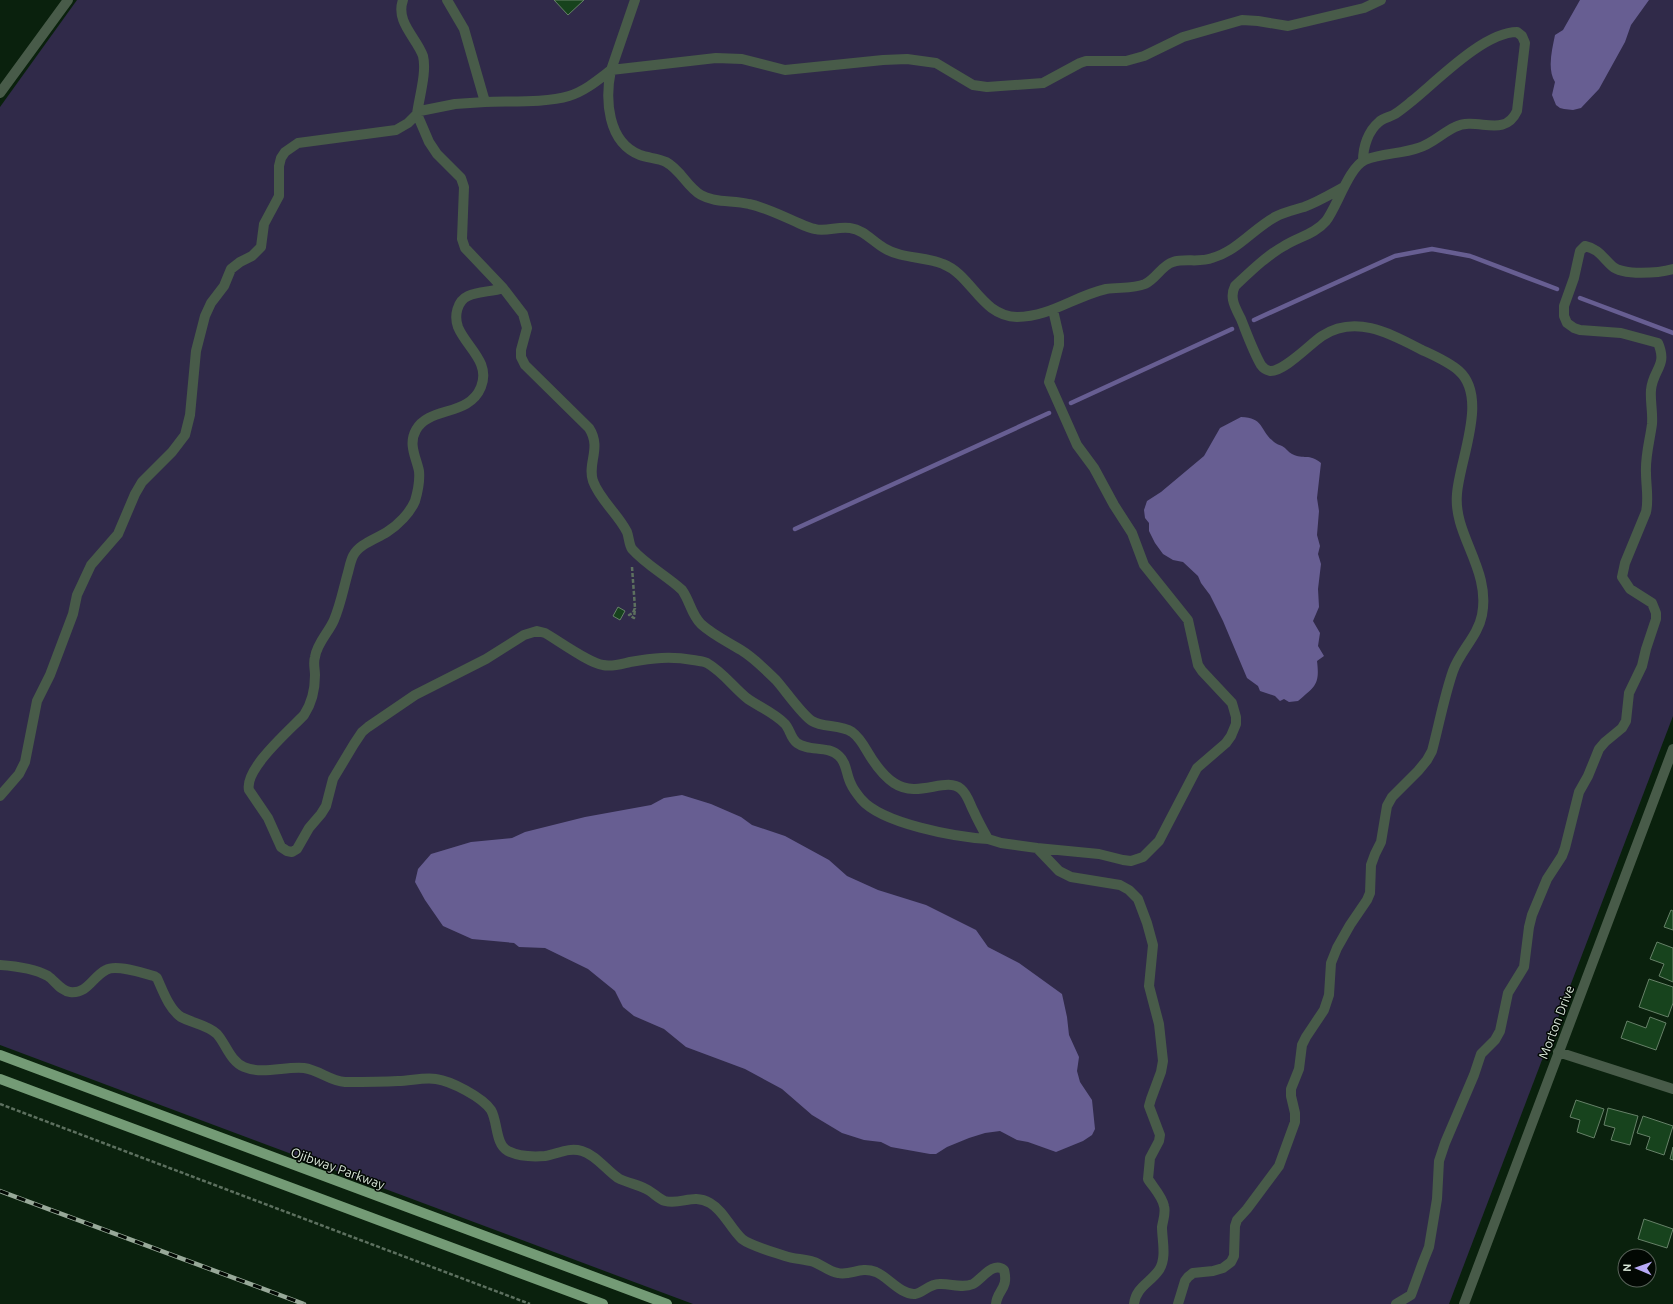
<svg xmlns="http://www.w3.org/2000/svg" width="1673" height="1304" viewBox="0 0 1673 1304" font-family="Ubuntu,sans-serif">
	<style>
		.green { fill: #302a49 }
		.water { fill: #675e92 }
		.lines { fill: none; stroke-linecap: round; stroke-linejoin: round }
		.stream { stroke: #675e92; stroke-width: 4.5 }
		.building { fill: #17431d; stroke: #668168 }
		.path { stroke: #5d705f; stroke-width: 2.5; stroke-dasharray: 4 2; stroke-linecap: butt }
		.minor { stroke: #485b49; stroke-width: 10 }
		.major { stroke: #749b76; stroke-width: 10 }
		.rail-casing { stroke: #98a999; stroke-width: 4.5 }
		.rail { stroke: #020803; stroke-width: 3; stroke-dasharray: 9; stroke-linecap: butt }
		.labels { text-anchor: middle; stroke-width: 3; stroke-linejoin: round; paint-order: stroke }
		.street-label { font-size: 13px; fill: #dae8da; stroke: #020803 }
	</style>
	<rect width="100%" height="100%" fill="#0a210d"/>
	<path class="green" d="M77,0H1673V716L1449,1304H693L0,1045V107Z"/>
	<path class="water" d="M1580,0H1649L1631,25L1625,42L1599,89L1581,108L1573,110L1564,109L1560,108L1556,105L1552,95L1555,82C1547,69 1552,50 1555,35L1563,30Z
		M1241,417C1265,418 1259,430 1274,442C1276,444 1280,445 1282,446C1286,448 1288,452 1292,454C1304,460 1309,453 1321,463L1317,498L1319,511L1317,535L1320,546L1318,554L1321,564L1318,589L1319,607L1313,621L1320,633L1318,646L1324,656L1317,661C1320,685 1315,686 1298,701L1289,702L1284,699L1280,701L1275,696L1260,691L1258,686L1247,678L1223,621L1210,595L1201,583L1198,576L1183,562L1173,560L1163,554L1155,543L1149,531V523L1145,518L1144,510L1147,501L1161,492L1204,456L1220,428Z
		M682,795L711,804L741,817L752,825L785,836L829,860L847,876L878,890L926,905L976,930L988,947L1019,963L1062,994L1067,1017L1069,1035L1079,1057L1077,1071L1080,1082L1092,1100L1095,1129L1092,1135L1083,1141L1056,1152L1028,1142L1017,1140L1000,1131L985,1133L969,1138L947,1147L936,1154H930L891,1147L881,1142L864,1140L842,1133L812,1115L782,1089L745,1069L686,1047L664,1029L634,1016L623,1007L615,991L588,969L545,948L519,947L514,943L472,939L443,926L425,900L415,882L418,869L431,854L471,842L512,838L525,832L585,817L651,805L664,798Z"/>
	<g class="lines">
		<path class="stream" d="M1580,298L1673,333
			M1254,320L1395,256L1432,249L1470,256L1557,289
			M1071,403L1232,329
			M795,529L1049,413"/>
	</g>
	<path class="building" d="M554,0H584L568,15Z
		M618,607L625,611L620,620L613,616Z
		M1671,910L1673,911V930L1664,927Z
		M1657,942L1673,948V982L1659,976L1664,964L1650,959Z
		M1649,979L1673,987V1003L1668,1017L1639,1007Z
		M1650,1017L1666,1023L1656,1050L1621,1038L1627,1021L1646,1028Z
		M1576,1100L1604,1109L1594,1138L1577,1132L1580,1120L1570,1117Z
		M1608,1108L1638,1116L1630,1145L1611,1140L1615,1128L1604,1125Z
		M1643,1116L1673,1126L1664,1155L1646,1149L1650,1137L1637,1133Z
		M1673,1147V1160L1670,1159Z
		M1644,1219L1673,1229L1667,1248L1638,1239Z"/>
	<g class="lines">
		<path class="path" d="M632,567L635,608L633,613L629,615L634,618L635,608
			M0,1104L530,1304"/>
		<path class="minor" d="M403,0C395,22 417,38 423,56C427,72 419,98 417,114L420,111L455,104L485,102L464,29L447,0
			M635,0L611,70L716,58L742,59L785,70L883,60L907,59L936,63L973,85L987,87L1043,83L1080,63L1086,61H1126L1144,56L1183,37L1242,20L1258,21L1288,26L1364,8L1381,0
			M611,70C605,99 607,142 640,155C648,158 658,158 666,162C681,170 687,187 701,195C715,203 733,200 749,204C764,207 780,215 794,221C801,224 808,228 815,229C826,232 838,226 850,228C864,230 872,241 884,248C902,259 924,256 943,264C972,275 981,316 1017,317C1050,317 1075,296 1106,289C1119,287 1133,289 1145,284C1156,279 1162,265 1173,262C1185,258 1200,263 1212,258C1237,251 1253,229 1275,217C1284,212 1294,210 1304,207C1318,202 1331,194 1344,187
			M0,93L68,0
			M485,102C510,101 546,103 569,96C585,91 598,80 611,70
			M503,288C492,292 479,291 468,296C457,301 454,316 458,327C466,347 491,362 481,387C469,417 429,406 416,430C408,444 416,457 419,471C420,481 418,491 415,501C410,513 398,525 387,532C376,539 359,544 353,556C350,562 349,570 347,576C343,591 340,606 334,620C329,632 317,643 315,657C313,663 315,669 315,675C315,689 312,703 304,715C290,730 244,769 249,790L268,818L281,847L287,851L292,852L297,849L309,828L321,814L326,806L333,779L354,744L362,732L368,727L415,695L486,659L524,635L537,631L545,633C559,641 589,663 603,665C612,667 621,664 630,662C653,658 670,656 693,660C698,661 703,661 707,663C723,672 734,688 748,699C760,707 774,713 784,723C790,728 790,738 797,743C809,752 828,745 839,756C847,763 846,775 851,784C853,789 857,794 861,799C882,824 956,837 988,839
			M1053,310L1059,336V345L1049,382L1077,445L1094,468L1114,505L1132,533L1144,565L1188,620L1198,665L1202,671L1232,703L1236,717V724L1231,736L1226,743L1197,768L1159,841L1143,857L1131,861L1123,860L1099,854L1037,848L1059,871L1071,877L1120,885L1129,890L1138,899L1147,923L1153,945L1149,986L1159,1024L1163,1061L1161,1072L1151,1099L1149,1106L1160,1135L1159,1141L1150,1158L1148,1179C1153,1187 1162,1196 1164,1206C1166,1213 1163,1220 1162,1227C1162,1240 1167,1258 1159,1270C1150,1283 1136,1287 1134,1304
			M0,796L19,774L25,762L37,701L50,675L73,614L77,595L91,565L118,534L135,494L142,482L172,452L185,435L190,415L196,351L205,316L211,303L224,286L231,269L240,262L252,256L261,247L264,224L279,196V166L281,158L285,152L298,143L396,130L408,123L417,114L429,142L437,154L461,178L464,187L462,239L465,248L503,288L523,314L527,328L521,350V357L525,365L589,428C602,448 587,463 593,481C600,500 618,514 627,532C629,537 629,545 632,549C646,565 667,576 682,590C690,601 691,614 701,624C713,635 728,642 741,650C754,658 766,670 776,680C785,690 802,715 812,721C823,728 840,724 852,732C859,737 863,744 867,751C874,763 882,775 894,783C918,799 946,776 961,789C968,795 970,805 974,812C978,821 983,830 988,839L1001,843L1037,848
			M0,965C15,966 35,969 48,976C55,981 61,991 70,992C88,994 92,977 106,970C116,964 142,973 154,976L157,978C163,991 169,1009 181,1017C192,1023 208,1025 217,1034C226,1044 230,1061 244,1067C263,1075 285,1066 304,1068C319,1070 330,1081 345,1082C362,1082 380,1082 398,1081C410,1081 424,1077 436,1079C451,1081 482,1097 491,1110C498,1122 495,1144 508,1151C518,1156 533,1157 545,1156C558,1154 568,1147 582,1151C596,1155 606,1170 618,1178C627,1183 637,1184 646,1189C653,1192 658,1199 665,1201C682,1205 693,1193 710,1203C724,1211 730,1228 742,1239C751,1246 773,1252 785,1256C794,1259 804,1259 814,1262C822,1265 830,1272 838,1273C851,1276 860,1266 876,1272C888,1277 901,1295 915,1294C923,1293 929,1284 939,1284C950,1283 962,1289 973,1284C982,1279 993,1261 1004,1270C1009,1289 997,1290 996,1304
			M1558,1052L1673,1089
			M1178,1304L1185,1281L1188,1277L1193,1273L1213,1271L1223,1268L1231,1262L1234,1256L1235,1226L1237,1220L1247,1209L1279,1166L1295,1122V1113L1291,1096V1089L1299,1069L1302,1045L1306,1037L1324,1010L1329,995L1331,963L1337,948L1350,925L1367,900L1370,893L1371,865L1375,854L1381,842L1387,806L1392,797L1418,771L1427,760L1432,751C1439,725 1444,697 1453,671C1460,651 1478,636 1482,615C1491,569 1453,535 1457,494C1459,461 1489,398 1459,371C1449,362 1435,356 1422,350C1391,334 1356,314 1322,336C1311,343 1284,372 1270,371C1266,370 1263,368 1261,365C1253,351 1247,334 1241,319C1238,313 1234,306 1233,300C1232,295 1233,290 1235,286C1250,272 1266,256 1284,246C1298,237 1315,234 1326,221C1337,207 1349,167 1365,160C1382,153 1401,154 1418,148C1432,144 1442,133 1455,127C1477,116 1504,139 1517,111L1525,43L1522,36L1517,32C1484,32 1438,80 1412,101C1407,105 1401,110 1395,114C1390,117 1383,118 1379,122C1368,131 1363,147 1363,161
			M1396,1304L1411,1295L1423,1262L1429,1247L1437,1199L1439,1161L1445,1143L1474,1075L1481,1054L1495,1040L1500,1031L1508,993L1524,967L1529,927L1532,915L1547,879L1562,856L1565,848L1579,792L1588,776L1599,749L1605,742L1622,728L1626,721L1629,693L1642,666L1646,649L1656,619V613L1652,603L1630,589L1622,577L1625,563L1646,512C1649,499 1646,486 1646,473C1645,456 1650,440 1652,424C1653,412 1650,401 1651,390C1653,369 1668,366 1658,343L1621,333L1580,330L1574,328L1567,323L1564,316V306L1574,278L1580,251L1585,246C1599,249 1602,257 1612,266C1623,276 1659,273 1673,269
			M1464,1304L1673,749"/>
		<path class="major" d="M0,1055L667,1304
			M0,1079L603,1304"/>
		<g class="rail-casing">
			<path id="rail" d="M0,1191L304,1304"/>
		</g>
		<use href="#rail" class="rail"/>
	</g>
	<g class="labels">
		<g class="street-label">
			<text transform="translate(1556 1022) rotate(-69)" y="5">Morton Drive</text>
			<text transform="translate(338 1168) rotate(20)" y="5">Ojibway Parkway</text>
		</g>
	</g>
	<g transform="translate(1637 1268) rotate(272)"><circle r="19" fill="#020803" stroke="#586259"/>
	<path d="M0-3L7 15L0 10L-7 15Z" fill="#b8abf7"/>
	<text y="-6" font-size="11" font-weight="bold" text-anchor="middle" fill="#dae8da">N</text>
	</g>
</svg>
